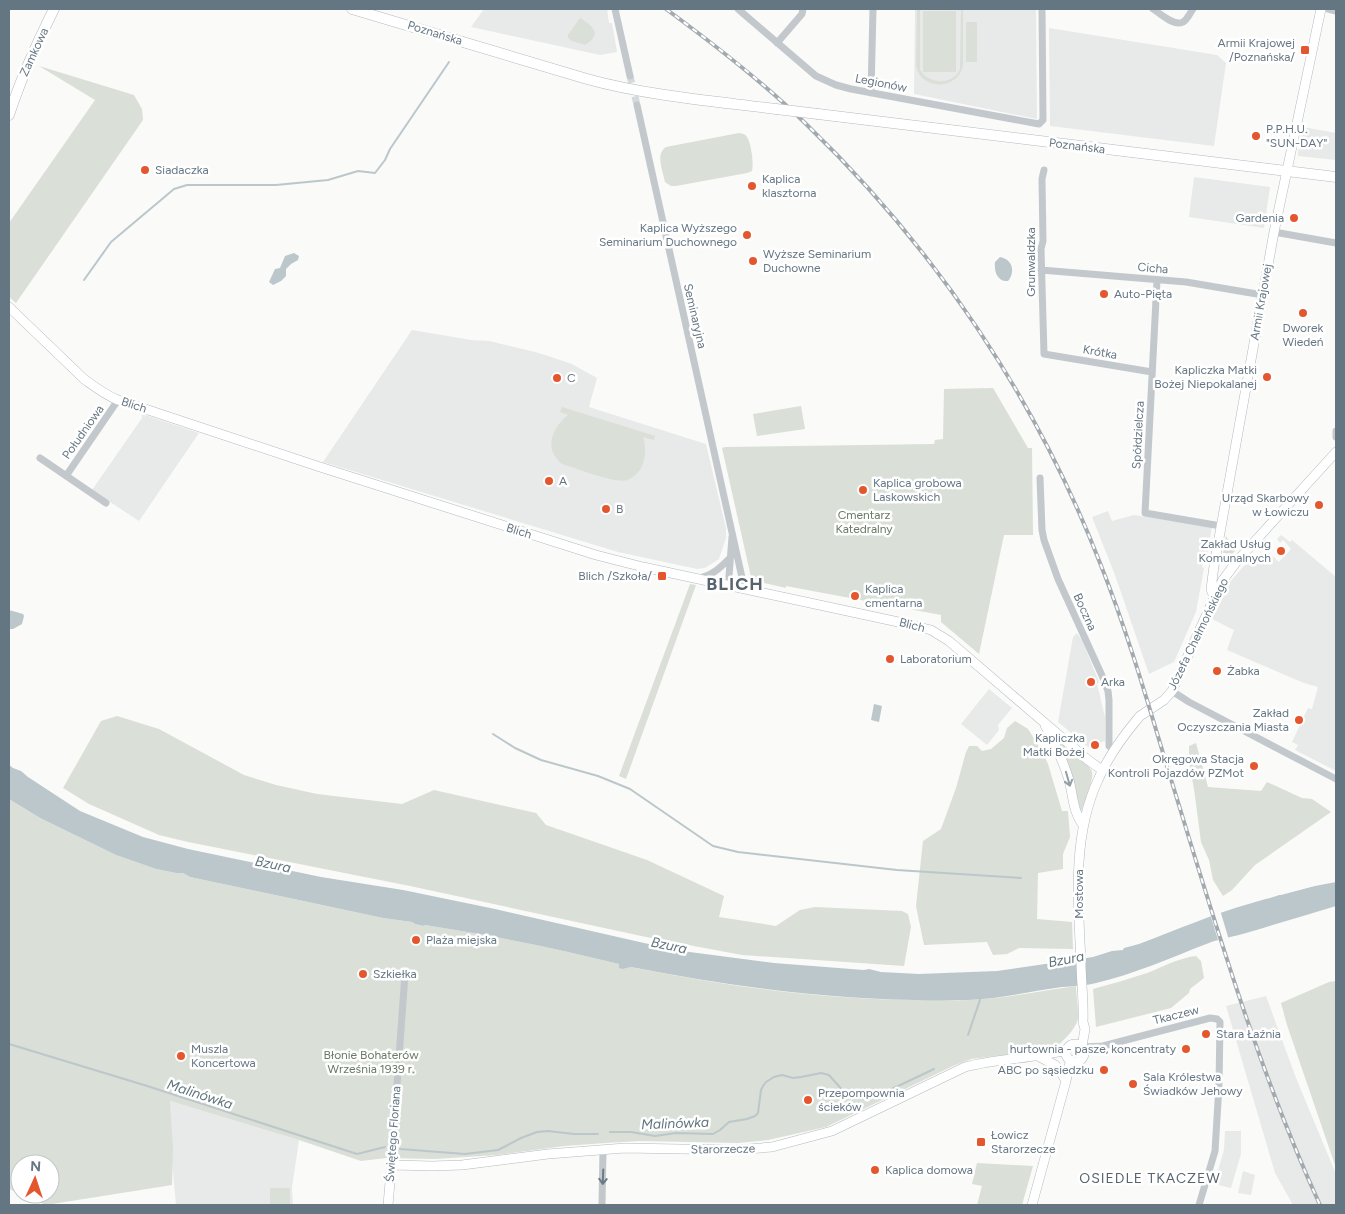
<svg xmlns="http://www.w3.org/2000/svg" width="1345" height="1214" viewBox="0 0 1345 1214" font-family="Figtree,sans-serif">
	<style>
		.built { fill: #e8e9e9 }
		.green { fill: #dadfd7; fill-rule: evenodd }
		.water { fill: #bbc7cb }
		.pier { fill: #fafaf8 }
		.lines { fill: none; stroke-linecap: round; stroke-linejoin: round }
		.stream { stroke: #bbc7cb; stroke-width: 2 }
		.street-tunnel { stroke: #d5d9db; stroke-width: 7; stroke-dasharray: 7 3.5; stroke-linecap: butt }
		.secondary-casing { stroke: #b3babf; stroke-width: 10 }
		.primary-casing { stroke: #b5babe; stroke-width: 11 }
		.street { stroke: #c3c8cc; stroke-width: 7 }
		.secondary { stroke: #fff; stroke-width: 9 }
		.primary { stroke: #fff; stroke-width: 10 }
		.rail-casing { stroke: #a2aab0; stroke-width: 4 }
		.rail { stroke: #fff; stroke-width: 2; stroke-dasharray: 5.5; stroke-linecap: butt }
		.primary-bridge-casing { stroke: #b5babe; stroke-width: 11; stroke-linecap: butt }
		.primary-bridge { stroke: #fff; stroke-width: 10 }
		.oneway { stroke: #939fa8 }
		.oneway2 { stroke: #6a7a87 }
		.poi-dot { fill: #e4572e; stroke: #fff; stroke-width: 2 }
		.labels { text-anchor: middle; stroke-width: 5; stroke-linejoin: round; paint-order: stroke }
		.street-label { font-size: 12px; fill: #657683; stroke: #fff }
		.poi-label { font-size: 12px; fill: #657683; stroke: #fff; text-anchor: start }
		.park-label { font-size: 12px; fill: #687a64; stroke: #fff }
		.water-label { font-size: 14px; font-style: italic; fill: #60757c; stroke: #fff }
		.neighbourhood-label { font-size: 14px; letter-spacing: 1px; fill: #57646e; stroke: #fff }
		.district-label { font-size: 18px; font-weight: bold; letter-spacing: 1px; fill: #57646e; stroke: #fff }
	</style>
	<rect width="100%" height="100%" fill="#fafaf8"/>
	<path class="built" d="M484,9H607L609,23H612L617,52L600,55L471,27Z
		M915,9H1036L1037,119L914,94Z
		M1049,28L1217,55L1226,63L1214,146L1050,126Z
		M1303,127L1336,133V160L1298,156V152Z
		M1194,177L1270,187L1264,228L1189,217Z
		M412,330L471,340L489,341L539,353L572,364L597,378L589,407L706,444L726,528V538L719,559L705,568L697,569L618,552L323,462Z
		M142,414L199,433L139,521L92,490L142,418Z
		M1108,511L1112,521L1134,515L1212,527L1206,561H1203L1202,567L1204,568L1196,612L1174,662L1149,674L1115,575L1092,517Z
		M1281,535L1290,542L1292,540L1336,577V771L1295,750L1298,745L1292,742L1308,708L1312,709L1318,687L1304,683L1227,650L1234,630L1212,619L1230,582L1243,567L1248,563L1250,566L1255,561L1257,562L1267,551L1279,562L1291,549L1283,540L1280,543L1277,539Z
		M1077,633L1082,640L1099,682L1097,684L1105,717V741L1088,747L1058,722L1073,637Z
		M989,689L1012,708L998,725L999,730L987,745L961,724Z
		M1266,996L1296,1078L1336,1174V1205H1293L1275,1173L1226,1006Z
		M170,1101L299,1140L292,1188L293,1205H176L172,1161Z
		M1225,1131H1241V1154L1231,1188L1214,1184L1224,1150Z
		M1243,1171L1255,1175L1251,1195L1238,1193Z"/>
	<path class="green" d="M917,9H920V70C929,84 953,86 960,69L961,9H963V66C957,91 921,90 916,66Z
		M923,11H956V72H923Z
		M580,18C593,26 603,34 585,45L572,41L568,38V35Z
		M966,22H977V62H966Z
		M39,66L134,95L142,109L143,120L16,303L9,297V223L95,100Z
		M739,133C743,134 744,133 747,137C751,142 754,164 752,171L747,173L676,186H671L665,182C663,171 655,154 666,147Z
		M993,388L1028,448H1032L1033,535H1004L979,654L941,622V615L786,586V588L755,581L751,577L722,448L725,447L934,444L935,440L943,439L944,389Z
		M801,406L805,429L757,436L753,414Z
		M562,407L655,436L654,440L643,437C646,447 646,459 641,468C638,473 633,478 627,480C615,484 576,468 562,464C543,449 552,428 568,415L560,412Z
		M1226,536L1235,551L1232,554L1223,553Z
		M690,584L696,585L626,779L619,776Z
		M117,716L159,729L244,775L276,785L317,794L402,804L434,790L536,813L546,825L647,860L724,896L719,917L776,926L800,910L815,907L902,911L908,914L911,927L904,966L742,955L646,937L410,886L188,842L159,835L89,804L63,788L101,721Z
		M1015,721L1028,729L1043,753L1048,764L1062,811H1068L1070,837L1063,854V869L1038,873L1037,919L1072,922L1073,949L1019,948L1007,954L993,955L987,942L924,945L916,906L923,841L941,829L956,788L966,752L969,746H977L982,751L991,749L1004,738L1007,728Z
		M1057,739C1065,746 1089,762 1092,772C1094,780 1084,806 1080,814L1071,772Z
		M1196,743L1208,787L1261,791L1267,782L1302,798L1312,799L1331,812L1255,865L1232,890L1223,896L1213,880L1209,860L1201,842L1194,789L1189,762V746Z
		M9,799L40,818L116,855L156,869L176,873H183L190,877L383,918L412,922L415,924L424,926L425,925C490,935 555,948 619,964L623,969L631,967C730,987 831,1001 932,1000C945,1000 958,1001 970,1000C1006,998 1041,991 1076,986C1076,996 1079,1010 1078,1019C1076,1028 1061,1045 1052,1049L971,1059L953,1066L826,1127L768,1140L738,1143L639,1141L605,1143L565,1146L497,1155L435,1159L386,1158L361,1161L299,1140L170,1101L173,1150L172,1185L46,1205L9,1189ZM20,1164H50V1194H20Z
		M1196,956L1201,961L1204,978L1190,989L1189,993L1171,1008L1096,1027L1093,989C1111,984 1129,979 1147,973C1163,967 1178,958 1196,956Z
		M1336,981V1168L1287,1025L1281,1003L1329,982Z
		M977,1163L1033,1166L1022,1205H977L982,1186L972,1184Z
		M270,1188H290V1205H270Z"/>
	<path class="water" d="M294,253L299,256L298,260L291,264L286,269V276L281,281L273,285L269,282L275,269L280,268L285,256Z
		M1000,257C1012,259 1016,271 1008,281C997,282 994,271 995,262Z
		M9,610L23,614L24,616L22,624L13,629H9Z
		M874,704L882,706L879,722L871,720Z
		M9,765L13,768L21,771L28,777L80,811L143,837L188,849L321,877L403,890L495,909L644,943L682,951L774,963L864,970L869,969L881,972L919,974L997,971L1093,957L1112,951L1123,950L1124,948L1139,944C1176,930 1213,914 1252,903C1259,901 1264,899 1270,898C1275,897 1277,895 1281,895L1315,886L1336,882V906C1306,915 1276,924 1246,933C1234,937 1221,938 1209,943C1172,957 1135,974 1096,983C1085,986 1073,986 1062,987C1031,991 1000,999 968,1000C855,1003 742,989 631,967L623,969L619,968V964C555,948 490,935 425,925L424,926L415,924L412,922L383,918L190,877L183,873H176L156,869L116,855L40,818L9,799Z"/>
	<path class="pier" d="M1220,910L1229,940L1219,943L1210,914Z"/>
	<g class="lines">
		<path class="stream" d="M84,280L111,242L174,189L187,185H276L328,180L358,171L375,173L385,160L390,149L449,62
			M493,734L515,748L541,760L598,776L630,789L713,846L738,852L897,870L1021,878
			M968,1035L981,997
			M9,1044L144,1085L357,1154L385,1147
			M610,1132H631L655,1136L676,1133L713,1134L720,1130L729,1122L747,1119L755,1116L758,1113L761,1090L763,1086L766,1082L774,1077L782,1075L793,1078L801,1077L821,1073L829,1075L845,1093L851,1097L858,1099H866L877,1096L934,1069
			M400,1149L465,1154L498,1150L506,1146L521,1138L537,1132L548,1131L574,1134H598"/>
		<path class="street-tunnel" d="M630,76L637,105"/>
		<g class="secondary-casing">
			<path id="secondary" d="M9,307L84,379C95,387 105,395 118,400L317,466L596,555L643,567L903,623L931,630L949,641L1088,760L1102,770
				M1215,595L1212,592L1211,589L1214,566L1274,232L1321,9
				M1045,725C1055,743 1063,761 1069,780C1073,795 1073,812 1083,825
				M1066 1053a9 9 0 1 1 18 0a9 9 0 1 1-18 0Z
				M1082,1046L1085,1029L1083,1022C1084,1002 1081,981 1081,961C1078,901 1072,836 1098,780C1107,759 1121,739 1135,722L1140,716L1164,700L1172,691L1219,587L1223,580L1237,561L1336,452
				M1038,1056L1055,1065L1059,1069L1066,1081
				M388,1205L391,1171L392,1167L394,1165L432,1166L462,1165L548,1154L625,1148L736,1150L772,1147L832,1131L965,1067C998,1058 1034,1059 1067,1050
				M1032,1205L1066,1081L1068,1070L1071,1060"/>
		</g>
		<g class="primary-casing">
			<path id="primary" d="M352,9L587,79C649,96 713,101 776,109
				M818,114L1336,177
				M9,115C21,78 37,43 54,9"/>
		</g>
		<path class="street" d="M615,9L630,76
			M738,9L816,76L836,85L851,89L1039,124L1043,120L1042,9
			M1153,9C1160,13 1174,27 1183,22C1187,20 1190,13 1193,9
			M1328,9L1336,11
			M777,43L802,14L803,9
			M871,93L873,9
			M637,105L743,582L742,588
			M1044,170L1042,179L1043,241L1041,249L1044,354L1152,372
			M1274,232L1336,243
			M1041,270L1186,282L1263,295
			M1157,280L1145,513L1221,526
			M1336,431V437
			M40,458L106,503
			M66,476L118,400
			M1040,478L1042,530L1044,540L1058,579L1104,680L1108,691L1109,700V746L1115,751
			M699,578C713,575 720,568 730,558
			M730,585L729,576L732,537
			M1172,691L1189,702L1336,779
			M1083,1047L1103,1046L1210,1018L1217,1019L1220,1022L1219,1085L1215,1151L1199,1205
			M1084,1054L1098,1048
			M393,1166L392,1154L405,974
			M602,1205L603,1150"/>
		<use href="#secondary" class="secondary"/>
		<use href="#primary" class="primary"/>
		<g class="rail-casing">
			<path id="rail" d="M666,9C715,45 763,82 806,124C934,247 1036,398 1100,563C1126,628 1146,696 1166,763C1212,912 1255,1063 1320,1205"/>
		</g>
		<use href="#rail" class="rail"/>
		<g class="primary-bridge-casing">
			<path id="primary-bridge" d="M776,109L818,114"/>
		</g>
		<use href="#primary-bridge" class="primary-bridge"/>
	</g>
	<defs><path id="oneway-shaft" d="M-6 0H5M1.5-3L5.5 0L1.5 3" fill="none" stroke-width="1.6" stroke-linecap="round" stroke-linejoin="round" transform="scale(1.25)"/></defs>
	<use class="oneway" href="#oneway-shaft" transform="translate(1068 779) rotate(74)"/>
	<use class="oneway2" href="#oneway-shaft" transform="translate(603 1177) rotate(92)"/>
	<g class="poi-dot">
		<rect x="1300" y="45" width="10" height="10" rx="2.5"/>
		<circle cx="1256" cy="136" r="5"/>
		<circle cx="145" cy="170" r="5"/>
		<circle cx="752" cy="186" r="5"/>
		<circle cx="1294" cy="218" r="5"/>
		<circle cx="747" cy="235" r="5"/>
		<circle cx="753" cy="261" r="5"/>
		<circle cx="1104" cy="294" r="5"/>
		<circle cx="1303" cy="313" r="5"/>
		<circle cx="1267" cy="377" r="5"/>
		<circle cx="557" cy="378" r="5"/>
		<circle cx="549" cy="481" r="5"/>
		<circle cx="863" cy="490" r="5"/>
		<circle cx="1319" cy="505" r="5"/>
		<circle cx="606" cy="509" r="5"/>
		<circle cx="1281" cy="551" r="5"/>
		<rect x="657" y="571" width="10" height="10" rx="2.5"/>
		<circle cx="855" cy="596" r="5"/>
		<circle cx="890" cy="659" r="5"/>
		<circle cx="1217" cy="671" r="5"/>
		<circle cx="1091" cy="682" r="5"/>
		<circle cx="1299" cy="720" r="5"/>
		<circle cx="1095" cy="745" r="5"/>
		<circle cx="1254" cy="766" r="5"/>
		<circle cx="416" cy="940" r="5"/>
		<circle cx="363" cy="974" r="5"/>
		<circle cx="1206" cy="1034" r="5"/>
		<circle cx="1186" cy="1049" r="5"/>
		<circle cx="181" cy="1056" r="5"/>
		<circle cx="1104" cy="1070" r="5"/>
		<circle cx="1133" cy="1084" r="5"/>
		<circle cx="808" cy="1100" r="5"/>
		<rect x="976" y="1137" width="10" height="10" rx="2.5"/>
		<circle cx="875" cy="1170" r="5"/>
	</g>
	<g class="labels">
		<g class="street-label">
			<text transform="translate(435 33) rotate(17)" y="4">Poznańska</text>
			<text transform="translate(34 52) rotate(-65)" y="4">Zamkowa</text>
			<text transform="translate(881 83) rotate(11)" y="4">Legionów</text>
			<text transform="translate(1077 146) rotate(7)" y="4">Poznańska</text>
			<text transform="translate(1031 262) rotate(-90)" y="4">Grunwaldzka</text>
			<text transform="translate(1153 268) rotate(5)" y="4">Cicha</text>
			<text transform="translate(1261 302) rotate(-80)" y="4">Armii Krajowej</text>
			<text transform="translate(695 316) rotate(77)" y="4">Seminaryjna</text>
			<text transform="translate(1100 352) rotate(10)" y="4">Krótka</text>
			<text transform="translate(134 405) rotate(18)" y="4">Blich</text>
			<text transform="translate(83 432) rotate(-55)" y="4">Południowa</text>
			<text transform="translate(1138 435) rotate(-87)" y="4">Spółdzielcza</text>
			<text transform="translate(519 531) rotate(17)" y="4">Blich</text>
			<text transform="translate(1085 612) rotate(66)" y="4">Boczna</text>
			<text transform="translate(912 625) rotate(14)" y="4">Blich</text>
			<text transform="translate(1198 634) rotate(-64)" y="4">Józefa Chełmońskiego</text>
			<text transform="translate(1079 894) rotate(-90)" y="4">Mostowa</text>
			<text transform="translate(1176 1015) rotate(-14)" y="4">Tkaczew</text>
			<text transform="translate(393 1134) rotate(-86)" y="4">Świętego Floriana</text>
			<text transform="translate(723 1149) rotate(-1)" y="4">Starorzecze</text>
		</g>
		<g class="poi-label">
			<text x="1295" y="47" text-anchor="end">Armii Krajowej<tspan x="1295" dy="14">/Poznańska/</tspan></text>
			<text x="1266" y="133">P.P.H.U.<tspan x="1266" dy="14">"SUN-DAY"</tspan></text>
			<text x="155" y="174">Siadaczka</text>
			<text x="762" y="183">Kaplica<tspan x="762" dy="14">klasztorna</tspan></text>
			<text x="1284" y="222" text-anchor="end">Gardenia</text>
			<text x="737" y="232" text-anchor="end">Kaplica Wyższego<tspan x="737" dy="14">Seminarium Duchownego</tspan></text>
			<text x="763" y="258">Wyższe Seminarium<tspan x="763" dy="14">Duchowne</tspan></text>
			<text x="1114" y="298">Auto-Pięta</text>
			<text x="1303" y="332" text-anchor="middle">Dworek<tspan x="1303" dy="14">Wiedeń</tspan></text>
			<text x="1257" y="374" text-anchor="end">Kapliczka Matki<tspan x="1257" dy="14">Bożej Niepokalanej</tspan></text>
			<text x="567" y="382">C</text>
			<text x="559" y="485">A</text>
			<text x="873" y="487">Kaplica grobowa<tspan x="873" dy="14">Laskowskich</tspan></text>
			<text x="1309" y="502" text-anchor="end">Urząd Skarbowy<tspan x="1309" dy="14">w Łowiczu</tspan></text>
			<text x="616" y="513">B</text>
			<text x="1271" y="548" text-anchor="end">Zakład Usług<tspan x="1271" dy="14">Komunalnych</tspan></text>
			<text x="652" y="580" text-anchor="end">Blich /Szkoła/</text>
			<text x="865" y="593">Kaplica<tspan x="865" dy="14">cmentarna</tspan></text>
			<text x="900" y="663">Laboratorium</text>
			<text x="1227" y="675">Żabka</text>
			<text x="1101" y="686">Arka</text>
			<text x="1289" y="717" text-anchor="end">Zakład<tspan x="1289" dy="14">Oczyszczania Miasta</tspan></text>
			<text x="1085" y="742" text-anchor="end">Kapliczka<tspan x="1085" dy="14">Matki Bożej</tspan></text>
			<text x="1244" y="763" text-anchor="end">Okręgowa Stacja<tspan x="1244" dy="14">Kontroli Pojazdów PZMot</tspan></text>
			<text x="426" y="944">Plaża miejska</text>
			<text x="373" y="978">Szkiełka</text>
			<text x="1216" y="1038">Stara Łaźnia</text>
			<text x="191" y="1053">Muszla<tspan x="191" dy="14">Koncertowa</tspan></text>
			<text x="1176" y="1053" text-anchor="end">hurtownia - pasze, koncentraty</text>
			<text x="1094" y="1074" text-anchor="end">ABC po sąsiedzku</text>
			<text x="1143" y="1081">Sala Królestwa<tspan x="1143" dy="14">Świadków Jehowy</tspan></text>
			<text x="818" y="1097">Przepompownia<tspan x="818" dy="14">ścieków</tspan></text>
			<text x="991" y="1139">Łowicz<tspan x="991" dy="14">Starorzecze</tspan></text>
			<text x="885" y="1174">Kaplica domowa</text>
		</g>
		<g class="park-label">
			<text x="864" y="519">Cmentarz<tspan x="864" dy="14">Katedralny</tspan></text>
			<text x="371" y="1059">Błonie Bohaterów<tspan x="371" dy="14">Września 1939 r.</tspan></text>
		</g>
		<g class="water-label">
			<text transform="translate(273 864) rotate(12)" y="5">Bzura</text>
			<text transform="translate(669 945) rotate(12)" y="5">Bzura</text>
			<text transform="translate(1066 959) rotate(-11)" y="5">Bzura</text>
			<text transform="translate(200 1094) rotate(18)" y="5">Malinówka</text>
			<text transform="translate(675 1123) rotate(-2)" y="5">Malinówka</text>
		</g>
		<g class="neighbourhood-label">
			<text x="1150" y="1183">OSIEDLE TKACZEW</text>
		</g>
		<g class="district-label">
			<text x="735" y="590">BLICH</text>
		</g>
	</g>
	<rect width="1345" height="1214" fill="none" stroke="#657683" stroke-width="20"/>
	<g transform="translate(35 1179) rotate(3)"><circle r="24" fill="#ffffff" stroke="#c1c8cd"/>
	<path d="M0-4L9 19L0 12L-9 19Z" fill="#e4572e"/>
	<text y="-8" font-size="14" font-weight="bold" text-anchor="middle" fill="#657683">N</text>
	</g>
</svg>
